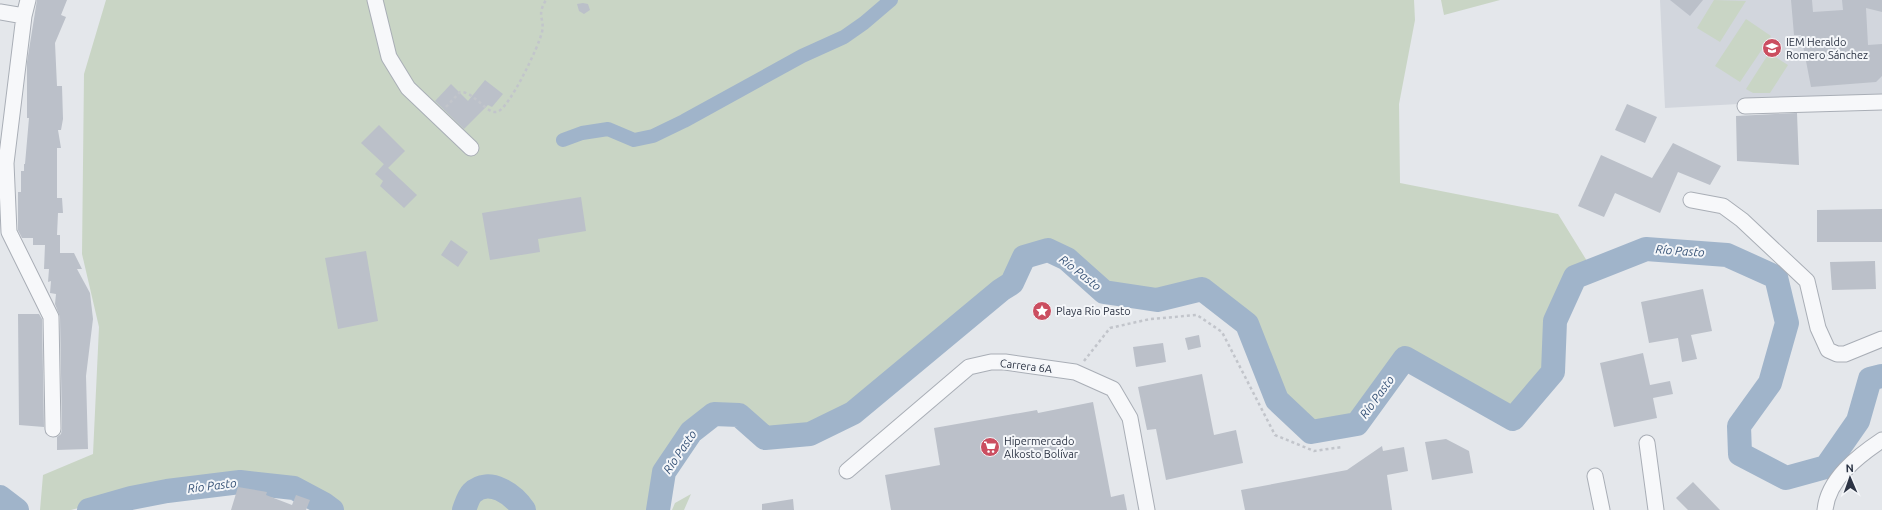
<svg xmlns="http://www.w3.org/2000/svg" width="1882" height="510" viewBox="0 0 1882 510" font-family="Ubuntu,sans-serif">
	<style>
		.built { fill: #d2d6dd }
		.green { fill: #c9d5c5 }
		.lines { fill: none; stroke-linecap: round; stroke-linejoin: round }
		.canal { stroke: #a0b4ca; stroke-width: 14 }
		.river { stroke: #a0b4ca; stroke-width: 24 }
		.building { fill: #bbc0c9 }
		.minor-casing { stroke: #a9aeb6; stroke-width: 17 }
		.path { stroke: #c2c5cb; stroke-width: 2.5; stroke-dasharray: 3 3; stroke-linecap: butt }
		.minor { stroke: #f7f8fa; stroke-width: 15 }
		.labels { text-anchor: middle; stroke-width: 4; stroke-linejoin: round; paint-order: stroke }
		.poi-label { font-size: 11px; fill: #2c3444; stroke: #f4f6f9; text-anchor: start }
		.street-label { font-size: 11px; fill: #2c3444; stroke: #f4f6f9 }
		.water-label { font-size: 12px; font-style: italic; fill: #375377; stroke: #f4f6f9 }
	</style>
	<rect width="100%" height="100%" fill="#e4e7eb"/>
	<path class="built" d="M1660,0H1882V96L1665,108Z"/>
	<path class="green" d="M106,0H1414L1415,20L1399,104L1400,183L1558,214L1587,261L1575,277L1555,321L1553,372L1513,419L1405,358L1357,424L1311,432L1274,394L1247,324L1202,289L1157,300L1104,292L1067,259L1048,250L1024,257L1012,283L1001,290L853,413L810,434H768L745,411L713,410L686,423L659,460L653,510H528L517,493L496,478L471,488L461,510H339L327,499L298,485L247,477L158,487L71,510H40L43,475L93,454L99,327L82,254L84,74Z
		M1441,0H1500L1444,15Z
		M1714,0L1746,1L1720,42L1697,28Z
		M1746,19L1771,36L1740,82L1715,66Z
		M1769,53L1788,65L1770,93H1753L1746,89Z
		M485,489L501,493L520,510H467L472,499Z
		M691,494L684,510H672L675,503Z"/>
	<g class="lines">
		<path class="canal" d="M563,140L582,133L608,129L634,140L653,136L684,121L802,56L844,37L864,23L891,0"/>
		<path class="river" d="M0,497L17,510
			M89,510L131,498L167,491L240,482L294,488L324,504L332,510
			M464,510C466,505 468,497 472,493C489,476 514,495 524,510
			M658,510L664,472L691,432L714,414L739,415L765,438L810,434L853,413L1001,290L1012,283L1024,257L1048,250L1067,259L1104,292L1157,300L1202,289L1247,324L1277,400L1311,432L1357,424L1405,358L1513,419L1553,372L1555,321L1575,277L1646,249L1727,255L1776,277L1787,323L1770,383L1739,426L1740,454L1786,478L1826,467L1858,421L1870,379L1882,376"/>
	</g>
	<path class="building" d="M37,0H67L61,15L66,17L55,43L57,86H62L63,119L61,130H58L61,148H57V198H62L63,213H58L57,235H60V253H74L82,269H77L90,293L93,319L86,376L88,449L57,450V437L61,434L62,429L60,317L55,304L56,294L50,293L51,281L48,282L49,269H44L45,245H33V238H22L18,230V192H21V171H24V164H25L29,118H27V62Z
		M1670,0H1703L1690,16Z
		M1791,0H1812L1813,12L1843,10L1842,0H1882V12L1866,8L1868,45L1882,44V76L1876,82L1811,87L1801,35H1794Z
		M583,3L588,4L590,10L584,14L579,11L577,4Z
		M485,80L503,94L492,107L488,105L464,129L435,101L451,84L468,101Z
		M1627,104L1657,117L1645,143L1615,130Z
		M1797,113L1799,165L1737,161L1736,116Z
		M379,125L405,151L388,168L361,143Z
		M1673,143L1721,166L1710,185L1678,172L1660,213L1615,193L1604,217L1578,206L1601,155L1652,178Z
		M384,164L417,195L404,208L380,186L383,181L375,174Z
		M581,197L586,231L538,239L540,252L490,260L482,213Z
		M1882,209V242H1817V210Z
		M451,240L468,252L458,267L441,255Z
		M366,251L378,321L338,329L325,258Z
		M1875,261L1876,289L1832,290L1830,262Z
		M1703,289L1712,331L1691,335L1697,359L1682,362L1678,338L1649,343L1641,302Z
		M18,314H39L42,319L44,427L19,425Z
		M1199,335L1201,347L1188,350L1185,338Z
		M1163,343L1166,362L1136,367L1133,347Z
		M1643,353L1650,385L1670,381L1673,394L1653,398L1657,418L1614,427L1600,363Z
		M1202,374L1214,435L1236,430L1243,463L1166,480L1156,429L1147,430L1138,387Z
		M1093,402L1111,497L1124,494L1127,510H891L885,475L940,465L934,428L1037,410L1038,413Z
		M1446,439L1469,451L1473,473L1432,480L1425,442Z
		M1382,446L1383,451L1404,447L1408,471L1387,475L1392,510H1245L1241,490L1347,470Z
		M1693,482L1720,510H1688L1676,498Z
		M238,487L267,492L266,495L292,505L296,495L310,500L306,510H231Z
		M793,499L794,510H762V504Z"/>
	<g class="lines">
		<g class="minor-casing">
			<path id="minor" d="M28,0L24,16L6,163L9,232L51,317L53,429
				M375,0L389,57L408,88L471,148
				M0,12L24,16
				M1745,106L1882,102
				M1691,200L1723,206L1742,220L1807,281L1818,328L1828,350L1837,354H1845L1882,339
				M1647,443L1656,510
				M847,471L969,367L991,362H1005L1075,372L1113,389L1130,418L1147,510
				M1595,476L1602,510
				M1825,510C1828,479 1858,456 1882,440"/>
		</g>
		<path class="path" d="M446,107L460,92C474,91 486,114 497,112C509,109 539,46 542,32C545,19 536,16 546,0
			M1084,361L1110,328L1150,319L1197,315L1222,332L1275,435L1314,451L1342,447"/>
		<use href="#minor" class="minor"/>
	</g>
	<defs>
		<g id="school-disc" transform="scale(1)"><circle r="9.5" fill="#cb4e60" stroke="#f4f6f9"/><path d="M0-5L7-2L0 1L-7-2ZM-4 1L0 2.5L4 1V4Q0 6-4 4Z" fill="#fff"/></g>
		<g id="sight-disc" transform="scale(1)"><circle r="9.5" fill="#cb4e60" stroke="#f4f6f9"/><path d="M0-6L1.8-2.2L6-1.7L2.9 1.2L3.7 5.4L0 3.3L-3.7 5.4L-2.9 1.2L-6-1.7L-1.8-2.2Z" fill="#fff"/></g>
		<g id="supermarket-disc" transform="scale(1)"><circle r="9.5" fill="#cb4e60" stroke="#f4f6f9"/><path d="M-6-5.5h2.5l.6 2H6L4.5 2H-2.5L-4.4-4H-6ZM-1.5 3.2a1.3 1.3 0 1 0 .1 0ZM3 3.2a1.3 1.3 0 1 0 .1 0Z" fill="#fff"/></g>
	</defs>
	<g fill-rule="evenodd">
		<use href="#school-disc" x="1772" y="48"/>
		<use href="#sight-disc" x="1042" y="311"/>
		<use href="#supermarket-disc" x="990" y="447"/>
	</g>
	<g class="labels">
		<g class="poi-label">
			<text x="1786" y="46">IEM Heraldo<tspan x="1786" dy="13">Romero Sánchez</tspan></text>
			<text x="1056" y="315">Playa Rio Pasto</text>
			<text x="1004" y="445">Hipermercado<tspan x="1004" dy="13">Alkosto Bolívar</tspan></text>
		</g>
		<g class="street-label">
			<text transform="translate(1026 366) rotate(7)" y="4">Carrera 6A</text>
		</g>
		<g class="water-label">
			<text transform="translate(1680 251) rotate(4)" y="4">Río Pasto</text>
			<text transform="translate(1080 273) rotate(38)" y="4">Río Pasto</text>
			<text transform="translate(1377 397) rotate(-54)" y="4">Río Pasto</text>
			<text transform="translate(680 452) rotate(-56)" y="4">Río Pasto</text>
			<text transform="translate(212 486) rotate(-7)" y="4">Río Pasto</text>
		</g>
	</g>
	<g transform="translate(1850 478) rotate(358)" stroke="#f4f6f9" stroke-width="3" paint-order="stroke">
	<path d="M0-3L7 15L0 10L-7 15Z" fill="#2c3444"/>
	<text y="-6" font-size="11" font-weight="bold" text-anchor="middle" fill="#2c3444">N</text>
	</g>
</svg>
